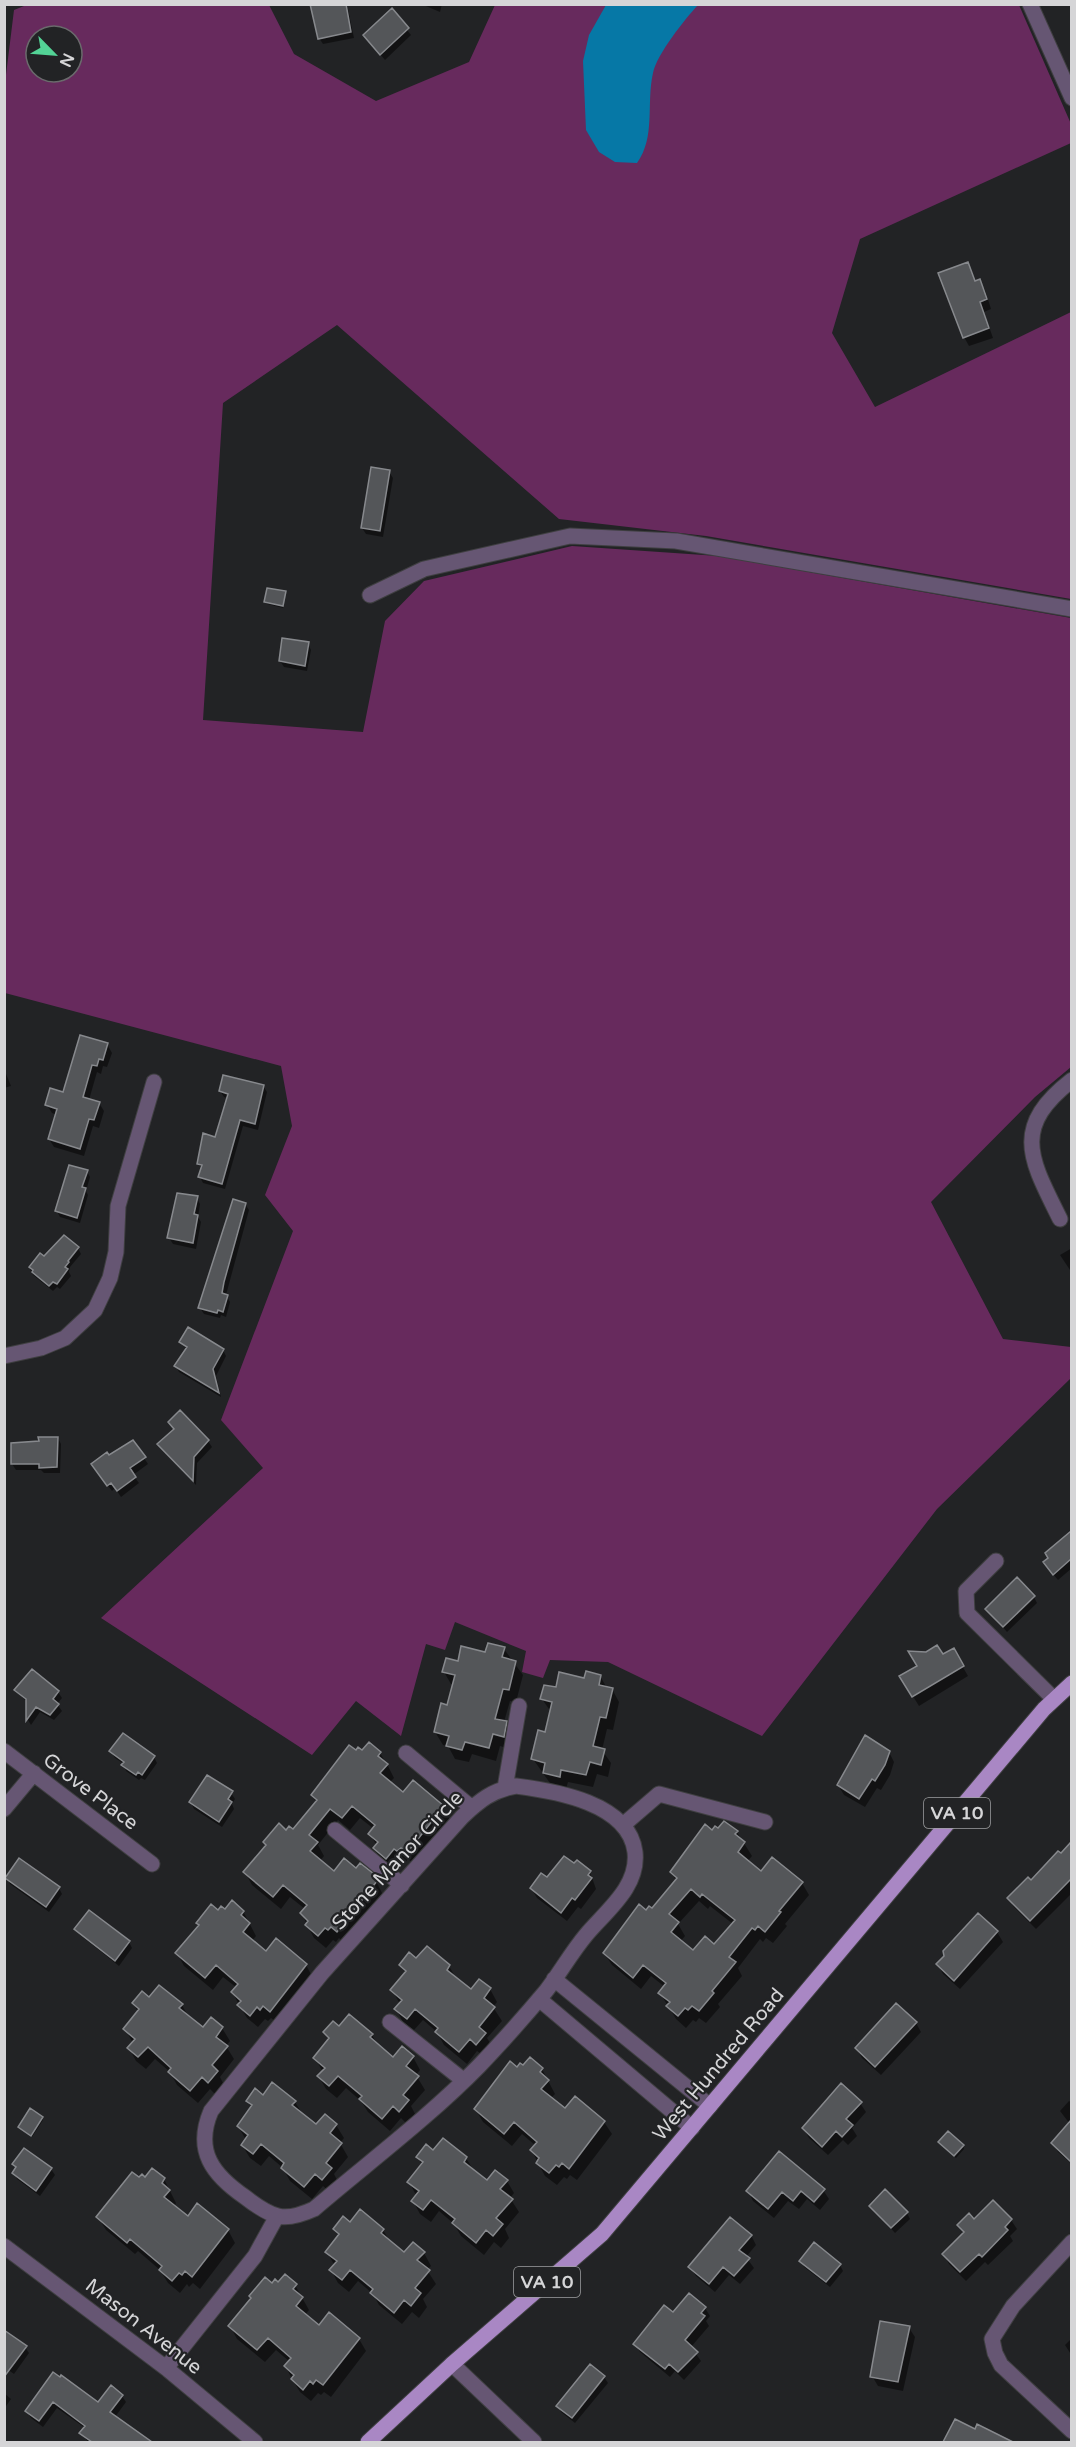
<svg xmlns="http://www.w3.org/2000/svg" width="1076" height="2447" viewBox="0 0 1076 2447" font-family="'Varela Round',sans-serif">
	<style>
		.green { fill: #672a5d; fill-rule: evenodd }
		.water { fill: #0678a6 }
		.shadow { fill: #0007; fill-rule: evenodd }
		.building { fill: #545659; stroke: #87898d; stroke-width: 1.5; fill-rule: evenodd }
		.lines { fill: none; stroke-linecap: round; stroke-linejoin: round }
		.minor-casing { stroke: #3f3f41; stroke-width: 17 }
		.major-casing { stroke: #3f3f41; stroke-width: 17 }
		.minor { stroke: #665673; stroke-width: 15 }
		.major { stroke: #a987c4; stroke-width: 15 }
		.labels { text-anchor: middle; stroke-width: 4.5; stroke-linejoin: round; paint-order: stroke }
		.shield { fill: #222325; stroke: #9fa0a2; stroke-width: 1.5 }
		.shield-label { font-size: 18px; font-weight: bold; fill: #d5d5d7 }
		.street-label { font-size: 20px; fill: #d5d5d7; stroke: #222325 }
	</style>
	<rect width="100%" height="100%" fill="#222325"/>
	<path class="green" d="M29,4L269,5L294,54L376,101L469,62L495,5H1019L1071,124V143L860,239L832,333L875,407L1071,312V599L706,536L559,519L337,325L223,403L203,720L363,732L385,621L424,581L572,546L718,556L1071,618V1067L1035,1097L931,1202L1003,1339L1071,1347V1378L937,1509L762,1736L608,1662L550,1660L543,1678L522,1672L526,1651L455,1622L445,1650L426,1644L401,1736L356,1701L312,1755L101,1618L263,1468L221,1420L293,1231L265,1195L292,1126L281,1066L5,993L4,91L14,10ZM36,36H72V72H36Z"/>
	<path class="water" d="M606,5H698C685,19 657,54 653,73C646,103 656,137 637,163L615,162L599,152L586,130L583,61L589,35Z"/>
	<path class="shadow" d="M312,4H347L354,38L323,44L319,38Z
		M421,4H442L440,12Z
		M391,10L411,35L385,60L369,41Z
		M967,264L976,282L979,281L985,290L991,309L984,312L993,338L969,346L964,337Z
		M389,472L393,478L383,537L366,534L362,528Z
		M285,593L283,608L267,604L265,602Z
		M308,644L311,650L307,671L284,667L280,661Z
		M107,1044L112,1053L107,1067L103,1066L101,1074L97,1072L89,1100L99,1103L104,1111L99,1128L93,1126L84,1156L54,1147L49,1139L57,1115L52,1113L47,1105L64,1094Z
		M4,1069L11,1086L4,1088Z
		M263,1086L267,1092L258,1130L243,1126L225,1189L203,1183L200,1177L202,1170L199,1164L216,1138L228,1098L224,1097L220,1091Z
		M87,1171L90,1177L86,1191L88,1195L80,1223L60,1217L57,1211Z
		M197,1198L200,1204L198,1217L201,1222L196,1249L173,1244L169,1238Z
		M245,1204L249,1210L226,1295L230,1302L226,1317L221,1315L220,1318L204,1314L200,1308Z
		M78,1248L81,1254L70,1267L69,1272L71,1276L60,1289L57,1287L53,1291L33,1275L30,1269L40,1255L44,1258Z
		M1072,1248V1273L1060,1255Z
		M180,1342L223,1350L226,1356L216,1376L221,1397L179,1372L176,1366L187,1350Z
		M58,1438L61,1444L60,1473H44L41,1470H16L12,1464Z
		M208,1441L212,1447L197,1463L196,1485L163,1450Z
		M109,1458H144L148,1464L133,1475L139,1483L121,1497L115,1488L112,1491L96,1470Z
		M1072,1533V1568L1058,1580L1048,1568L1050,1559L1047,1554Z
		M1034,1597L1037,1603L1007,1632L987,1609Z
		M504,1649L523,1675L516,1702L510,1701L504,1722L513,1735L510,1749L500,1746L496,1761L472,1754L469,1762L455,1759L448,1746L443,1745L435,1732L448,1706L454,1685L451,1684L444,1672L459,1663Z
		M953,1650L968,1676L919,1706L901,1677Z
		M600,1676L607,1688L612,1689L619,1702L613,1730L607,1729L602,1750L611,1763L608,1777L597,1774L593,1787L568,1782L566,1789L552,1786L533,1759L546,1734L551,1712L542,1699L557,1689Z
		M16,1690L58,1692L62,1698L57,1704L62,1711L54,1720L40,1712L31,1725L28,1720L27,1702Z
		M369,1744L380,1753L388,1766L394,1778L389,1783L403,1794L443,1807L450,1820L415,1865L408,1859L405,1863L402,1861L394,1871L382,1861L375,1849L377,1846L370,1834L374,1829L360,1818L350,1830L338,1820L318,1845L324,1856L320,1861L334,1873L357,1870L373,1875L383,1895L345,1944L339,1938L336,1942L333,1940L326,1948L314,1938L307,1925L302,1913L305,1909L290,1897L281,1909L252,1885L245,1872L286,1832L293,1831L317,1803L312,1795L356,1753L362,1752Z
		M111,1752L154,1757L157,1763L145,1780L141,1778L139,1780L126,1771L124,1764L115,1758Z
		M889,1752L894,1762L890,1775L881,1790L877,1788L865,1807L844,1795L838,1785Z
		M231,1793L235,1799L232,1804L234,1809L222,1827L194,1809L191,1803Z
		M712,1832H737L752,1856L747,1862L761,1873L802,1883L809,1895L785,1924L787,1926L773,1943L766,1938L763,1942L760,1939L738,1968L742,1976L718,2004L720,2007L706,2023L699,2018L696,2022L693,2020L686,2028L676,2019L660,1993L665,1987L651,1976L641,1989L612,1965L604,1953L646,1912L652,1910L676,1881L672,1872ZM699,1901L708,1909L710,1906L733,1924L714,1946L694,1952L680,1942L685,1936L678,1924Z
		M1069,1847L1072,1850V1893L1036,1929L1014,1907L1009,1898L1031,1882Z
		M575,1865L590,1872L596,1889L581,1909L578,1907L567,1921L537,1898L531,1888Z
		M7,1878L59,1888L62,1894L49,1912L10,1884Z
		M243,1911L256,1936L252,1941L266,1953L306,1965L313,1978L278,2023L271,2018L268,2021L265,2019L258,2027L247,2018L239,2005L233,1993L237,1988L223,1977L213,1990L184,1966L177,1953L199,1926L197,1923L218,1912Z
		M978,1915L997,1932L1003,1942L960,1989L943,1974L938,1965Z
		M76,1929L129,1942L132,1948L119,1966L80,1935Z
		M417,1961L449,1966L457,1980L471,1991L490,1989L497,2002L493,2007L502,2021L487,2038L492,2046L484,2056L477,2051L467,2064L444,2045L437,2032L423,2020L414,2030L403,2022L396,2009L400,2004L392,1990L406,1973L401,1965Z
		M149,1999L182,2005L189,2018L203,2029L211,2019L222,2028L230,2041L226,2046L234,2059L220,2077L224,2085L216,2095L210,2089L198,2103L177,2085L170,2072L155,2059L146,2069L136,2061L129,2048L133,2043L125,2029L138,2012L134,2004Z
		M916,2023L921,2032L881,2075L862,2058L856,2048Z
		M339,2029L372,2035L378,2045L393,2059L413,2057L420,2070L416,2075L425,2090L411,2106L415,2114L407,2124L401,2118L390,2131L368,2112L361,2101L346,2088L337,2098L326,2089L319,2077L323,2072L315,2058L329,2040L325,2033Z
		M517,2069H542L555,2094L551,2098L565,2110L604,2122L612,2134L577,2180L570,2175L567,2179L564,2177L557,2185L545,2176L538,2163L532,2151L536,2146L522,2134L512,2146L483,2122L476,2110Z
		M263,2097L295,2102L303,2115L317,2126L325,2116L336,2125L344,2138L340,2143L348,2157L334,2174L338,2182L330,2192L323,2186L312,2199L290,2181L283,2168L269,2156L261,2166L250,2158L242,2145L246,2140L238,2126L252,2108L247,2101Z
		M1069,2101L1072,2103V2164L1058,2152L1053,2143L1070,2124L1060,2111Z
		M860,2103L866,2112L852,2128L857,2136L848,2145L843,2140L828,2155L809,2138L804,2129Z
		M42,2118L43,2120L32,2137L19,2127Z
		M444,2140L466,2158L474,2171L487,2182L507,2181L514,2193L510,2198L519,2212L505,2229L509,2238L501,2248L494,2242L484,2255L461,2236L454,2224L439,2211L431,2222L420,2214L413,2201L416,2195L409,2182L422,2165L418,2157L434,2152Z
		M941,2145L963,2146L964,2149L956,2158Z
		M24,2150L51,2169L55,2175L40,2196L17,2179L14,2173L17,2169L14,2164Z
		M139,2179H164L176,2203L174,2207L188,2219L228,2230L235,2243L200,2289L193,2283L189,2287L187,2284L180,2293L168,2283L160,2270L138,2251L135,2254L106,2230L98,2217Z
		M823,2190L829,2199L820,2210L807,2199L799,2209L788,2201L774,2218L753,2201L748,2191Z
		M993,2202L1011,2220L1017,2229L1010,2236L1013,2241L988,2265L985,2262L966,2281L949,2264L944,2254L964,2234L959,2225L974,2221Z
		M871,2206L907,2213L910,2219L895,2233Z
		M350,2224L383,2230L391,2243L404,2254L424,2253L431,2266L427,2270L436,2284L423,2299L427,2307L419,2318L412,2312L402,2324L379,2305L373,2294L358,2281L349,2292L338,2283L331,2270L335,2266L327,2252L339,2237L335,2229Z
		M751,2235L756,2245L746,2257L754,2268L740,2284L729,2275L715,2292L696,2276L690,2267Z
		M801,2261L840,2265L843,2271L830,2287L804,2267Z
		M279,2284L295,2285L309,2310L305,2315L319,2327L359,2339L366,2351L331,2397L324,2392L321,2395L318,2393L311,2401L300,2392L292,2379L286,2367L290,2362L276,2350L265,2362L237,2339L230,2326L272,2285Z
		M705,2308L710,2316L706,2321L709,2326L691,2347L701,2361L684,2380L675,2371L670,2377L640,2352L635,2344L673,2315Z
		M909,2328L915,2337L903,2391L878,2386L872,2376Z
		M1072,2338V2356L1065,2345Z
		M25,2347L29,2353L14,2374L4,2367Z
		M54,2374L98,2404L122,2396L126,2402L115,2417L148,2442H88L81,2433L85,2428L57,2408L43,2427L31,2418L27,2412Z
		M604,2377L608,2383L575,2423L561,2412L558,2406Z
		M4,2393L11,2399L4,2409Z
		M955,2421L975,2431L1007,2442H944Z"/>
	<path class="building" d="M310,4H346L351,32L318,39Z
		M392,8L409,28L380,55L363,35Z
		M968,262L975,281L980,279L987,299L980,302L989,328L963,338L938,273Z
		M371,467L390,470L380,531L361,528Z
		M267,588L286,591L283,606L264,602Z
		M282,638L309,642L305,666L279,661Z
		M80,1035L108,1043L103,1060L99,1059L97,1066L92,1065L83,1097L100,1102L94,1120L89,1119L80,1149L48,1139L57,1109L45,1105L50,1088L63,1092Z
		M223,1075L264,1085L255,1124L240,1120L222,1184L198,1177L202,1165L197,1164L203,1133L215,1137L228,1094L219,1091Z
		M69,1165L88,1170L82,1187L86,1188L77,1218L55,1211Z
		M177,1193L198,1196L194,1214L198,1215L193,1243L167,1238Z
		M233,1199L246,1203L224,1282L222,1293L228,1295L223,1312L218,1310L217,1313L198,1308Z
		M64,1235L79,1247L68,1261L69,1262L65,1267L68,1269L57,1284L53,1282L49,1286L32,1272L33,1270L29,1267L40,1253L44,1256Z
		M188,1327L224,1349L213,1369L219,1393L174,1366L187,1347L179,1342Z
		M180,1410L209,1440L194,1457L193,1481L157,1444L174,1429L168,1422Z
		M38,1437H58L57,1467L39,1468V1464H11V1443L39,1441Z
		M133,1440L146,1457L130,1468L136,1477L117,1491L111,1483L107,1486L91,1464L107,1452L109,1455Z
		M1071,1531V1559L1053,1575L1043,1562L1048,1558L1045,1553Z
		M1017,1577L1035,1596L1003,1627L985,1609Z
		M488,1643L505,1647L502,1657L516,1661L509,1690L503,1689L495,1719L507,1721L504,1737L493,1734L489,1748L465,1742L462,1750L446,1746L449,1736L434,1732L441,1703L447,1705L455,1675L442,1672L446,1658L458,1661L461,1646L485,1652Z
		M937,1645L943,1654L954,1648L964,1666L912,1697L899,1676L917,1666L908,1651L926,1652Z
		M32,1669L59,1691L53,1699L59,1704L50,1715L36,1707L26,1721V1699L14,1690Z
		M586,1671L601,1675L599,1685L613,1688L606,1718L600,1717L593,1746L605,1749L601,1765L590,1762L586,1775L561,1770L560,1777L543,1773L545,1763L531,1759L538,1730L545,1732L552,1702L540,1699L544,1685L556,1687L559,1672L584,1678Z
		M123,1733L155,1756L142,1775L138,1772L136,1775L121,1765L124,1762L109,1751Z
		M865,1735L890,1751L885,1765L875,1781L872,1779L859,1799L837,1785Z
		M369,1742L381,1752L378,1756L388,1764L380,1773L403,1792L413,1780L444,1806L407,1853L401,1848L397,1851L394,1849L386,1859L373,1848L378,1842L368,1834L375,1825L352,1806L342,1818L330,1809L309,1835L318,1842L310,1851L334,1871L344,1858L356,1868L360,1863L374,1874L372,1877L377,1881L337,1932L331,1927L328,1930L325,1928L318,1936L305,1925L308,1921L300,1913L307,1905L283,1885L273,1897L243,1872L266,1845L263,1842L279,1823L286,1830L289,1826L293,1829L317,1800L311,1795L349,1745L356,1750L358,1747L362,1750Z
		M207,1775L233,1791L228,1799L232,1802L219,1822L189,1802Z
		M724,1821L738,1831L735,1834L745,1842L738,1852L761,1871L772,1857L803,1882L779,1911L781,1912L765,1932L758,1926L755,1930L752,1928L729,1957L736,1962L712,1991L714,1993L699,2011L692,2006L688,2010L685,2008L678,2016L666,2006L670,2002L658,1993L666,1983L643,1965L633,1978L603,1953L639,1904L646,1910L649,1906L652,1908L677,1878L670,1872L705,1824L712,1830L715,1826L718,1828ZM691,1889L700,1897L702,1894L735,1920L714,1944L705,1936L693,1950L671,1932L679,1922L669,1914Z
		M1071,1842V1879L1030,1921L1007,1898L1028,1877L1031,1880L1058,1851L1061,1853Z
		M564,1856L574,1863L577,1860L591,1871L588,1875L592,1878L575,1900L572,1898L561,1913L530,1888L541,1873L547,1877Z
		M19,1858L60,1887L46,1907L5,1878Z
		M232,1900L244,1911L241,1915L250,1923L243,1932L266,1951L276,1938L307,1964L270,2012L263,2006L260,2010L257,2007L250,2016L237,2005L241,2001L231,1992L238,1984L216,1965L205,1978L175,1953L199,1925L196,1923L211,1904L218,1910L221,1906L225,1909Z
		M89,1910L130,1941L115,1961L74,1929Z
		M978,1913L998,1931L954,1981L936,1964L944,1956L943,1951Z
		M427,1946L450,1965L447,1970L471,1989L479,1979L491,1988L484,1998L495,2007L479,2027L486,2033L476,2045L470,2039L459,2052L435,2032L438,2028L415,2009L407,2019L394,2009L402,2000L390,1990L406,1971L399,1965L409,1952L416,1958Z
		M159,1985L183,2004L179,2008L203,2027L211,2017L223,2027L216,2037L228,2046L212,2065L218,2071L208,2083L202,2077L190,2091L168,2072L171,2068L148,2047L138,2057L127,2048L135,2039L123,2029L139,2009L132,2003L142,1991L149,1997Z
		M896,2003L917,2022L875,2067L855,2048Z
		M349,2014L373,2034L370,2037L393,2057L402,2046L414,2056L406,2066L419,2076L403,2095L409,2100L399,2112L393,2106L382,2119L359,2099L362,2096L338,2076L329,2086L317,2076L325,2068L313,2058L329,2038L323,2032L333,2021L339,2026Z
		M530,2057L543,2068L540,2072L549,2080L541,2089L565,2108L575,2096L605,2121L569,2169L562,2163L559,2167L556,2165L549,2173L536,2163L539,2158L530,2150L537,2142L514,2122L504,2134L474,2109L510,2061L517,2067L520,2063L523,2065Z
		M272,2082L296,2101L292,2105L316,2124L325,2114L337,2124L330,2133L342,2143L326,2163L332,2168L322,2180L315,2174L304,2187L281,2168L284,2163L261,2144L253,2154L241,2145L248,2135L237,2126L252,2105L246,2101L255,2088L263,2095Z
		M841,2083L862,2102L846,2119L853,2125L842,2137L836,2131L822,2147L802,2128Z
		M30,2108L43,2117L31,2136L18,2127Z
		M1071,2120V2162L1051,2143Z
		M948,2131L964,2145L954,2156L938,2142Z
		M443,2138L467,2157L464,2162L487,2180L495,2170L508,2180L500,2189L513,2199L496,2218L503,2224L493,2236L486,2230L476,2243L452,2223L455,2219L431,2200L423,2210L411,2201L419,2191L407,2182L423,2162L416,2157L426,2144L433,2150Z
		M24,2148L52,2168L36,2191L12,2173L16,2167L12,2164Z
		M779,2151L825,2189L814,2202L801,2191L793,2201L782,2192L768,2209L746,2191Z
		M152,2168L165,2178L162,2183L170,2190L164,2197L188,2216L197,2203L229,2229L192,2277L185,2271L182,2275L179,2273L172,2281L159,2270L162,2266L130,2239L127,2243L96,2217L132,2172L139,2177L142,2174L145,2177Z
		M885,2189L908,2212L891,2228L869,2206Z
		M993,2200L1012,2219L1005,2227L1008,2230L982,2257L979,2254L960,2272L942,2254L964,2232L957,2225L969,2213L974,2219Z
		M360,2209L384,2229L381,2233L404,2252L413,2242L425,2252L417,2260L430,2270L415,2288L421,2293L411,2306L404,2300L394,2313L370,2293L373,2289L350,2270L342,2280L329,2270L337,2261L325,2252L339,2234L333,2229L343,2216L350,2222Z
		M730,2217L752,2235L739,2250L750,2258L734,2276L723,2267L709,2284L688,2267Z
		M814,2242L841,2264L826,2282L799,2261Z
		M285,2274L297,2284L293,2289L303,2297L296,2306L319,2325L329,2312L360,2338L323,2385L316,2380L313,2384L310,2381L303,2390L291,2379L294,2375L284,2366L291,2358L268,2338L257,2350L228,2326L251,2298L249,2296L265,2277L272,2283L275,2279L278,2282Z
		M689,2293L706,2307L701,2313L705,2316L685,2340L698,2352L678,2372L669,2364L665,2369L633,2344L664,2305L673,2312Z
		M880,2321L910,2326L898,2382L870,2377Z
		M4,2330L27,2346L4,2377Z
		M590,2364L605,2376L572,2418L556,2406Z
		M53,2372L60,2377L61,2375L98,2402L111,2385L123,2395L110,2412L152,2442H92L79,2433L85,2426L53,2402L39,2421L25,2411Z
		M955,2419L975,2429L977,2424L1013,2442H943Z"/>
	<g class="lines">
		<g class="minor-casing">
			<path id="minor" d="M1030,4L1072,98
				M370,595L424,569L570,536L676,541L1072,609
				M1060,1219C1031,1160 1010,1128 1072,1080
				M4,1356L41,1348L65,1338L95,1310L110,1278L116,1252L118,1206L154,1082
				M996,1561L966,1591L967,1613L1054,1699
				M4,1751L152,1864
				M406,1753L472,1808
				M516,1786C555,1791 629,1803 635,1852C639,1887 606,1911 586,1935C571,1953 560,1973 546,1991C525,2016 502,2042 479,2066C429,2117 369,2162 314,2209C303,2214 290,2219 278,2216C266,2213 254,2204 245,2197C213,2175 194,2151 211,2111L322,1973L462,1817C479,1801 492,1790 516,1786Z
				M505,1788L519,1706
				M4,1809L34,1773
				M623,1825L659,1794L765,1822
				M335,1830L402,1885
				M554,1979L710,2106
				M539,1999L692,2128
				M390,2022L463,2080
				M1072,2242L1013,2306L992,2339L995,2353L1001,2365L1072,2431
				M4,2246L166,2368L255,2442
				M452,2364L534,2442
				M166,2368L255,2256L277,2216"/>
		</g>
		<g class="major-casing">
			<path id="major" d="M368,2442L452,2364L602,2234L1044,1709L1072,1683"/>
		</g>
		<use href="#minor" class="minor"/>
		<use href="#major" class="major"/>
	</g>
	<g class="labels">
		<g class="shield">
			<rect x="924" y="1798" width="66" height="30" rx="4.5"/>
			<rect x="514" y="2267" width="66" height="30" rx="4.5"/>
		</g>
		<g class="shield-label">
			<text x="957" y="1819">VA 10</text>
			<text x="547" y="2288">VA 10</text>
		</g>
		<g class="street-label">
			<text transform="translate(91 1791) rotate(37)" y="7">Grove Place</text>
			<text transform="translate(397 1860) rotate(-47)" y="7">Stone Manor Circle</text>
			<text transform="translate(718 2064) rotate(-50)" y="7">West Hundred Road</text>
			<text transform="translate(144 2326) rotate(38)" y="7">Mason Avenue</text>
		</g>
	</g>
	<rect width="1076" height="2447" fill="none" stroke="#d5d5d7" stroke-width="12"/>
	<g transform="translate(54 54) rotate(115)"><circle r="28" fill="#222325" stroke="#6a6a6c" stroke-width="1.5"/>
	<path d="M0-4.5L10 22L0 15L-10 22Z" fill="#53d396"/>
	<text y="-9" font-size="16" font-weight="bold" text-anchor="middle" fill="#d5d5d7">N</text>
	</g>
</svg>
